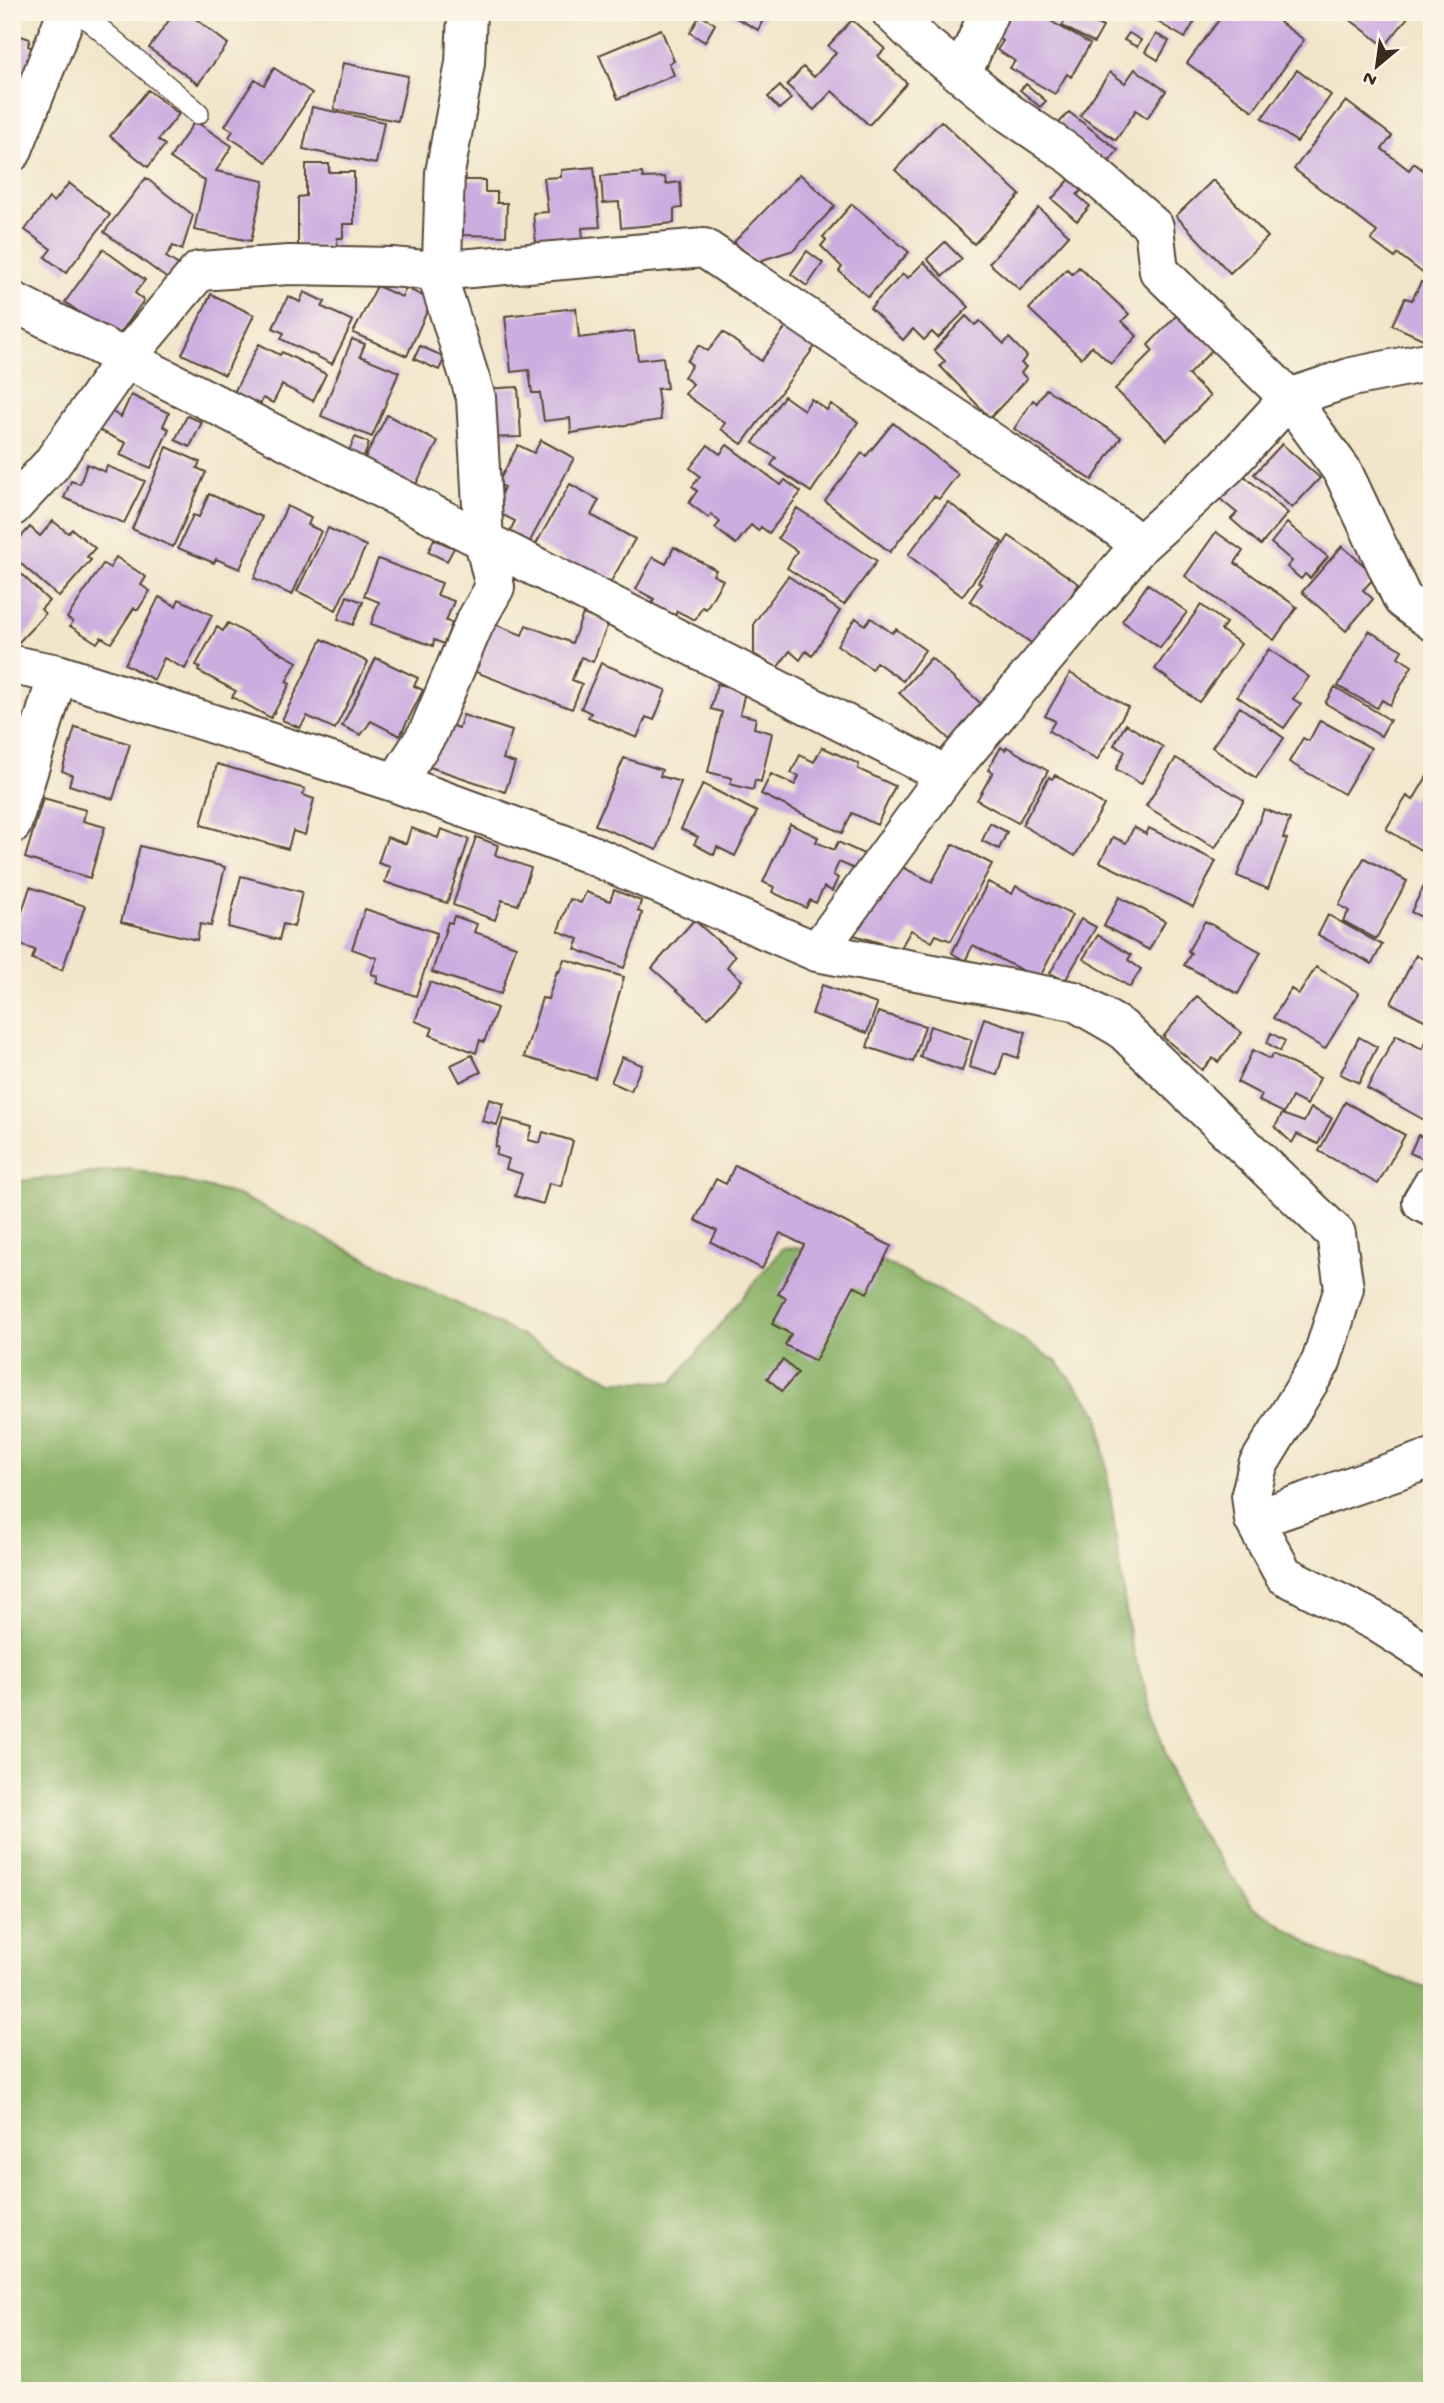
<svg xmlns="http://www.w3.org/2000/svg" width="1444" height="2403" viewBox="0 0 1444 2403" font-family="'Gochi Hand',sans-serif">
	<style>
		.forest { fill: #8cb369; stroke: #646e44; stroke-width: 2 }
		.building { fill: #ccade0 }
		.lines { fill: none; stroke-linecap: round; stroke-linejoin: round }
		.service-casing { stroke: #564638; stroke-width: 24 }
		.minor-casing { stroke: #564638; stroke-width: 42 }
		.path { stroke: #564638; stroke-width: 4.5; stroke-dasharray: 5 5; stroke-linecap: butt }
		.service { stroke: #fff; stroke-width: 21 }
		.minor { stroke: #fff; stroke-width: 38 }
	</style>
	<rect width="100%" height="100%" fill="#fcf5e5"/>
	<filter id="ink" filterUnits="userSpaceOnUse"><feTurbulence type="fractalNoise" baseFrequency=".0143" numOctaves="2"/><feDisplacementMap in="SourceGraphic" scale="14" xChannelSelector="R" yChannelSelector="G"/><feConvolveMatrix kernelMatrix="1 2 1 2 8 2 1 2 1" color-interpolation-filters="sRGB"/></filter>
	<filter id="wash" filterUnits="userSpaceOnUse"><feTurbulence type="fractalNoise" baseFrequency=".00686" numOctaves="4" result="noise"/><feDisplacementMap in="SourceGraphic" scale="28" xChannelSelector="R" yChannelSelector="G"/><feGaussianBlur stdDeviation="1.57" result="paint"/><feColorMatrix in="noise" values="0 0 0 0 0 0 0 0 0 0 0 0 0 0 0 0 0 1.4 0 .05"/><feComposite in="paint" operator="in"/></filter>
	<g filter="url(#wash)">
		<rect width="100%" height="100%" fill="#f1e6ca"/>
		<path class="forest" d="M131,1169L238,1195L613,1381L673,1382L783,1248L854,1246L965,1304L1056,1361L1099,1414L1130,1641L1183,1809L1253,1906L1328,1955L1432,1990V2391H12V1182Z"/>
		<g id="blocks">
			<path class="building" d="M175,12H187L228,44L198,84L149,48Z
				M731,12H767L758,30L729,14Z
				M1011,12H1035L1090,44L1071,77L1067,74L1055,94L1010,68L1015,61L997,50L1003,41L997,37Z
				M1070,12H1075L1103,27L1094,43L1062,26Z
				M1141,12H1200L1185,38Z
				M1225,12H1266L1304,40L1253,111L1187,63Z
				M1354,12H1412L1385,46L1349,19Z
				M700,15L715,24L705,42L690,33Z
				M852,20L885,49L878,56L907,83L869,125L832,91L814,110L787,85L803,67L814,77L836,53L828,46Z
				M661,29L674,61L669,63L674,75L618,99L599,55Z
				M12,33L30,39L28,46L35,50L22,85L15,83L12,89Z
				M1129,33L1141,40L1137,47L1124,40Z
				M1156,34L1169,41L1158,60L1145,52Z
				M343,63L408,76L398,121L334,109Z
				M274,68L312,93L267,162L229,137L233,131L225,126L255,79L264,85Z
				M1135,69L1166,91L1147,118L1136,110L1116,140L1080,116L1110,72L1125,83Z
				M1297,70L1331,95L1297,142L1262,118Z
				M1026,84L1046,101L1040,107L1020,90Z
				M780,86L791,99L779,109L768,97Z
				M148,90L179,114L158,140L165,145L148,167L110,136Z
				M1346,101L1392,136L1382,149L1409,170L1414,163L1432,177V275L1429,278L1398,254L1395,258L1371,240L1377,232L1294,169Z
				M312,107L384,122L376,164L303,149Z
				M1069,112L1118,150L1108,163L1058,124Z
				M195,121L232,146L216,171L264,181L251,241L194,230L205,181L170,158Z
				M941,121L1020,195L974,244L895,170Z
				M306,164H329V172H354V224H343V238H337L338,246H298V197L306,196Z
				M594,167L600,227L582,228L583,239L536,243L533,213L548,212L544,178L561,177V170Z
				M642,173L643,178L665,177L666,184L680,182L682,208L674,209V223L621,228L619,202L603,203L601,176Z
				M800,174L835,206L794,250L756,262L734,242Z
				M146,178L193,215L182,250L173,246L166,257L182,267L169,280L104,232Z
				M1071,178L1083,189L1077,195L1090,206L1077,221L1052,199Z
				M461,180H485V192H497V203H507L506,236L460,235Z
				M1213,180L1268,237L1230,273L1176,216Z
				M69,183L110,215L66,273L45,257L51,249L25,230L49,198L54,202Z
				M852,204L909,252L868,297L839,271L842,267L821,246L826,240L823,237Z
				M1039,208L1069,235L1020,290L989,263Z
				M945,242L962,259L943,276L927,259Z
				M103,249L145,280L135,293L144,300L116,339L65,302Z
				M807,251L823,263L807,286L791,274Z
				M924,262L969,307L938,338L932,332L924,340L913,329L903,340L870,308L903,274L908,278Z
				M1079,267L1129,314L1122,321L1137,336L1111,364L1092,346L1081,358L1029,309L1067,269L1072,274Z
				M1421,282L1432,287V337L1427,335L1425,340L1392,325L1405,298L1412,300Z
				M377,286L402,297L406,288L432,300L407,356L353,333Z
				M304,292L325,302L322,307L353,321L332,364L281,339L284,333L273,328L288,296L300,302Z
				M211,294L254,315L225,375L182,354Z
				M576,308L579,338L634,331L638,360L663,357L667,388L657,389L661,420L571,433L570,418L544,421L540,393H532L529,370L511,372L505,316Z
				M1179,313L1214,348L1188,375L1210,396L1167,440L1115,389L1153,351L1148,345Z
				M966,316L975,325L980,321L1004,344L1009,338L1027,356L1021,363L1026,367L1021,373L1027,379L990,418L940,366L945,361L934,350Z
				M788,324L816,345L742,444L721,429L725,423L685,394L693,384L684,377L692,365L687,361L699,345L708,351L723,332L761,361Z
				M352,339L365,344L360,356L399,372L372,437L321,416Z
				M259,344L280,355L282,352L326,374L313,401L282,385L273,403L263,398L257,411L231,398Z
				M420,346L445,357L439,370L414,359Z
				M518,387L521,437L484,438L482,389Z
				M1046,389L1121,437L1092,480L1014,429L1033,400L1037,403Z
				M131,395L169,413L163,426L169,429L151,468L120,455L126,443L98,430L107,409L121,417Z
				M784,396L804,410L811,399L827,410L831,404L858,422L811,492L771,465L776,458L753,443Z
				M387,415L438,442L415,486L364,460Z
				M187,416L202,422L190,447L175,440Z
				M893,423L958,474L939,499L934,496L890,552L825,501L862,453L866,456Z
				M355,437L369,443L362,462L347,456Z
				M541,440L574,458L528,545L508,535L515,521L493,510L504,487L498,483L518,445L534,453Z
				M1282,444L1320,478L1292,508L1254,474Z
				M708,445L720,454L727,445L781,485L785,480L801,492L769,533L761,527L758,531L751,525L736,544L715,528L720,522L711,514L709,518L689,503L697,491L692,487L700,476L690,468Z
				M167,447L200,462L197,468L206,472L173,547L132,529Z
				M87,464L105,472L107,466L145,481L124,523L64,498L71,481L80,484Z
				M1242,474L1288,513L1261,545L1231,519L1237,513L1220,499Z
				M570,484L599,500L591,515L635,539L609,585L536,544Z
				M209,494L262,517L240,569L216,559L214,563L178,548L193,515L199,517Z
				M948,502L1002,542L962,596L908,555Z
				M287,506L311,518L308,525L321,531L292,595L254,578Z
				M797,508L877,561L844,605L787,568L797,551L778,538Z
				M53,521L68,533L72,529L95,548L87,557L91,560L59,597L12,556V547L30,527L40,536Z
				M1287,523L1328,557L1310,578L1305,574L1301,579L1287,567L1292,561L1271,543Z
				M328,528L366,546L336,610L297,591Z
				M1216,532L1243,551L1235,563L1297,607L1274,640L1185,576Z
				M1009,536L1079,584L1036,646L970,601L981,584L978,582Z
				M434,539L454,548L447,561L428,552Z
				M1342,546L1376,576L1363,590L1373,599L1346,631L1302,592Z
				M674,547L716,570L713,575L723,580L706,609L702,607L695,620L677,611L674,618L651,606L654,599L636,589L653,557L666,564Z
				M116,557L146,577L141,585L150,591L138,610L134,608L111,643L101,637L97,643L70,626L73,622L67,618L103,564L110,568Z
				M378,559L442,583L437,595L454,601L446,621L452,623L444,644L434,640L433,646L371,624L379,602L364,596Z
				M12,565L49,601L41,609L45,614L19,642L12,635Z
				M788,576L840,611L812,656L806,651L800,660L790,651L777,668L754,654V623Z
				M1148,584L1187,612L1160,648L1122,621Z
				M347,596L363,602L353,625L338,619Z
				M159,597L176,606L179,599L212,615L185,669L164,658L154,680L125,664Z
				M1201,605L1226,623L1221,630L1241,644L1199,702L1155,669Z
				M583,614L608,624L593,662L581,657L572,680L582,684L572,709L473,671L492,623L522,635L526,625L572,643Z
				M856,618L865,625L871,618L892,633L896,629L925,650L903,681L876,662L872,669L837,645Z
				M228,623L297,662L286,682L290,684L271,718L232,697L236,691L198,671L200,667L196,665L217,627L223,631Z
				M1369,631L1402,650L1398,657L1412,666L1390,705L1382,700L1377,708L1338,686Z
				M322,639L368,662L335,729L307,716L300,728L282,720Z
				M1269,649L1309,677L1293,699L1301,704L1284,728L1237,696Z
				M376,658L418,678L414,686L423,690L400,736L371,721L361,735L342,726Z
				M931,658L988,710L951,741L899,693Z
				M601,663L666,690L654,720L646,717L637,738L588,717L591,713L581,708Z
				M1070,673L1128,707L1097,760L1049,731L1055,721L1045,716Z
				M717,684L745,691L740,714L756,718L754,728L772,733L761,782L755,780L753,790L730,784L732,778L708,772L722,712L711,709Z
				M1335,687L1390,720L1381,736L1325,703Z
				M1240,707L1284,738L1256,778L1212,747Z
				M463,715L512,731L503,759L515,763L505,792L430,767L444,723L459,728Z
				M1320,720L1371,748L1344,794L1289,762L1303,738L1309,741Z
				M1126,724L1163,747L1141,784L1116,769L1125,751L1114,745Z
				M75,727L130,744L113,799L69,785L72,775L62,771Z
				M822,747L859,764L858,769L895,786L877,825L852,813L842,833L761,794L771,774L795,785L799,776L791,773L800,755L814,762Z
				M1001,747L1005,750L1007,747L1048,771L1018,823L977,800L993,772L988,770Z
				M624,758L662,770L660,776L681,782L657,850L595,825Z
				M1176,758L1244,800L1215,848L1146,806Z
				M217,764L305,789L303,795L314,799L305,835L293,831L288,849L201,825Z
				M1429,773L1432,774V857L1386,829L1407,796L1413,800Z
				M1055,775L1104,805L1075,856L1022,825L1049,777L1052,779Z
				M703,784L757,812L735,856L717,847L714,855L694,844L698,837L681,829Z
				M43,798L86,810L83,821L105,827L90,878L25,858Z
				M1264,809L1290,819L1283,838L1287,839L1268,889L1237,876Z
				M990,823L1007,832L999,849L982,841Z
				M790,824L818,837L816,842L834,850L838,842L866,855L859,871L839,862L833,875L838,878L832,891L824,887L816,903L810,900L806,908L772,892L774,887L763,882Z
				M1134,827L1146,834L1149,828L1216,861L1193,907L1100,862L1113,837L1126,843Z
				M411,828L438,838L441,829L469,839L447,903L385,882L390,867L378,863L387,837L406,844Z
				M476,837L498,845L495,855L531,868L518,905L502,900L495,920L453,905Z
				M953,844L992,864L951,941L936,935L932,942L911,930L900,949L844,932L900,866L932,882Z
				M140,846L225,867L211,926L200,924L197,940L121,922Z
				M1364,858L1407,881L1376,939L1343,921L1349,911L1339,905Z
				M241,876L302,892L294,927L283,924L279,940L228,927Z
				M1429,876L1432,877V922L1411,912Z
				M988,882L1012,894L1016,886L1072,915L1039,979L973,945L965,961L952,953Z
				M30,887L85,906L62,970L32,959L35,950L12,942Z
				M614,890L641,901L638,911L642,913L637,933L624,968L575,949L579,939L558,931L570,899L581,903L586,892L610,901Z
				M1119,897L1165,921L1149,950L1104,926Z
				M365,909L437,933L416,996L376,983L378,976L371,974L377,958L352,949Z
				M1328,915L1382,945L1372,964L1318,935Z
				M454,916L477,924L474,932L516,946L501,994L432,972L448,922L452,923Z
				M1081,919L1096,927L1065,981L1050,973Z
				M694,920L735,956L727,967L742,980L708,1018L652,968Z
				M1205,921L1261,952L1238,994L1184,965L1191,953L1188,951Z
				M1098,935L1131,955L1128,960L1141,969L1130,987L1083,959Z
				M1416,955L1432,964V1024L1391,1003Z
				M564,959L624,977L595,1078L524,1057L542,998L548,999L557,971L559,972Z
				M1316,967L1359,993L1325,1049L1273,1018L1291,989L1299,994Z
				M430,982L497,1008L484,1042L480,1040L476,1053L430,1035L433,1028L415,1021Z
				M822,985L877,1004L867,1033L812,1014Z
				M1197,996L1242,1033L1218,1062L1213,1058L1202,1070L1163,1037Z
				M878,1012L925,1026L913,1062L867,1047Z
				M984,1018L1026,1032L1018,1058L1004,1053L997,1075L969,1067Z
				M930,1026L972,1040L962,1071L920,1057Z
				M1271,1033L1285,1041L1280,1051L1267,1043Z
				M1396,1035L1422,1049L1428,1038L1432,1041V1110L1426,1121L1367,1088Z
				M1359,1037L1377,1047L1359,1083L1340,1074Z
				M1253,1050L1270,1059L1273,1054L1320,1078L1307,1105L1292,1097L1284,1113L1259,1101L1262,1095L1237,1082Z
				M472,1055L481,1072L460,1082L451,1065Z
				M622,1057L642,1065L631,1091L611,1082Z
				M489,1099L504,1104L497,1125L482,1121Z
				M1345,1102L1405,1135L1378,1184L1319,1151Z
				M1311,1108L1332,1118L1318,1144L1297,1134L1292,1143L1275,1127L1282,1114L1304,1122Z
				M503,1119L532,1127L528,1140L540,1143L543,1132L573,1141L561,1186L549,1183L543,1204L515,1196L522,1174L506,1169L509,1159L496,1155L498,1147H495Z
				M1418,1135L1432,1141V1147L1426,1160L1410,1153Z
				M735,1165L891,1246L867,1293L854,1286L815,1361L785,1345L791,1334L772,1324L786,1298L778,1294L804,1245L780,1233L762,1269L711,1242L717,1231L695,1220L716,1179L726,1184Z
				M783,1360L798,1373L782,1391L767,1378Z"/>
		</g>
	</g>
	<g filter="url(#ink)">
		<use href="#blocks" fill-opacity="0" stroke="#564638" stroke-width="2"/>
		<g class="lines">
			<g class="service-casing">
				<path id="service" d="M80,12L198,113"/>
			</g>
			<g class="minor-casing">
				<path id="minor" d="M891,12L923,43L1009,113L1075,158L1154,227L1159,271L1289,398L1343,472L1403,600L1432,621
					M962,74L989,12
					M12,152L67,12
					M12,301L946,775
					M12,507L51,465L126,358L199,271L289,265L392,267L436,271L704,248L1120,529L1140,545
					M12,665L58,674L396,783L587,853L817,952L1074,1001L1121,1028L1336,1234L1344,1288L1321,1362L1258,1465L1251,1494L1254,1520L1284,1575L1375,1621L1432,1657
					M396,783L428,733L474,624L495,587L484,541L476,398L436,271L442,260L445,173L465,63L467,12
					M12,824L58,674
					M817,952L946,775L1140,545L1226,467L1289,398L1352,377L1432,361
					M1432,1185L1422,1202L1432,1207
					M1254,1520L1432,1458"/>
			</g>
			<path class="path" d="M12,1053L17,1071L12,1076"/>
			<use href="#service" class="service"/>
			<use href="#minor" class="minor"/>
		</g>
	</g>
	<rect width="1444" height="2403" fill="none" stroke="#fcf5e5" stroke-width="42"/>
	<g transform="translate(1377 66) rotate(209)" stroke="#fcf5e5" stroke-width="5" paint-order="stroke">
	<path d="M0-5L12 26L0 18L-12 26Z" fill="#3b2a1e"/>
	<text y="-10" font-size="19" font-weight="bold" text-anchor="middle" fill="#3b2a1e">N</text>
	</g>
</svg>
